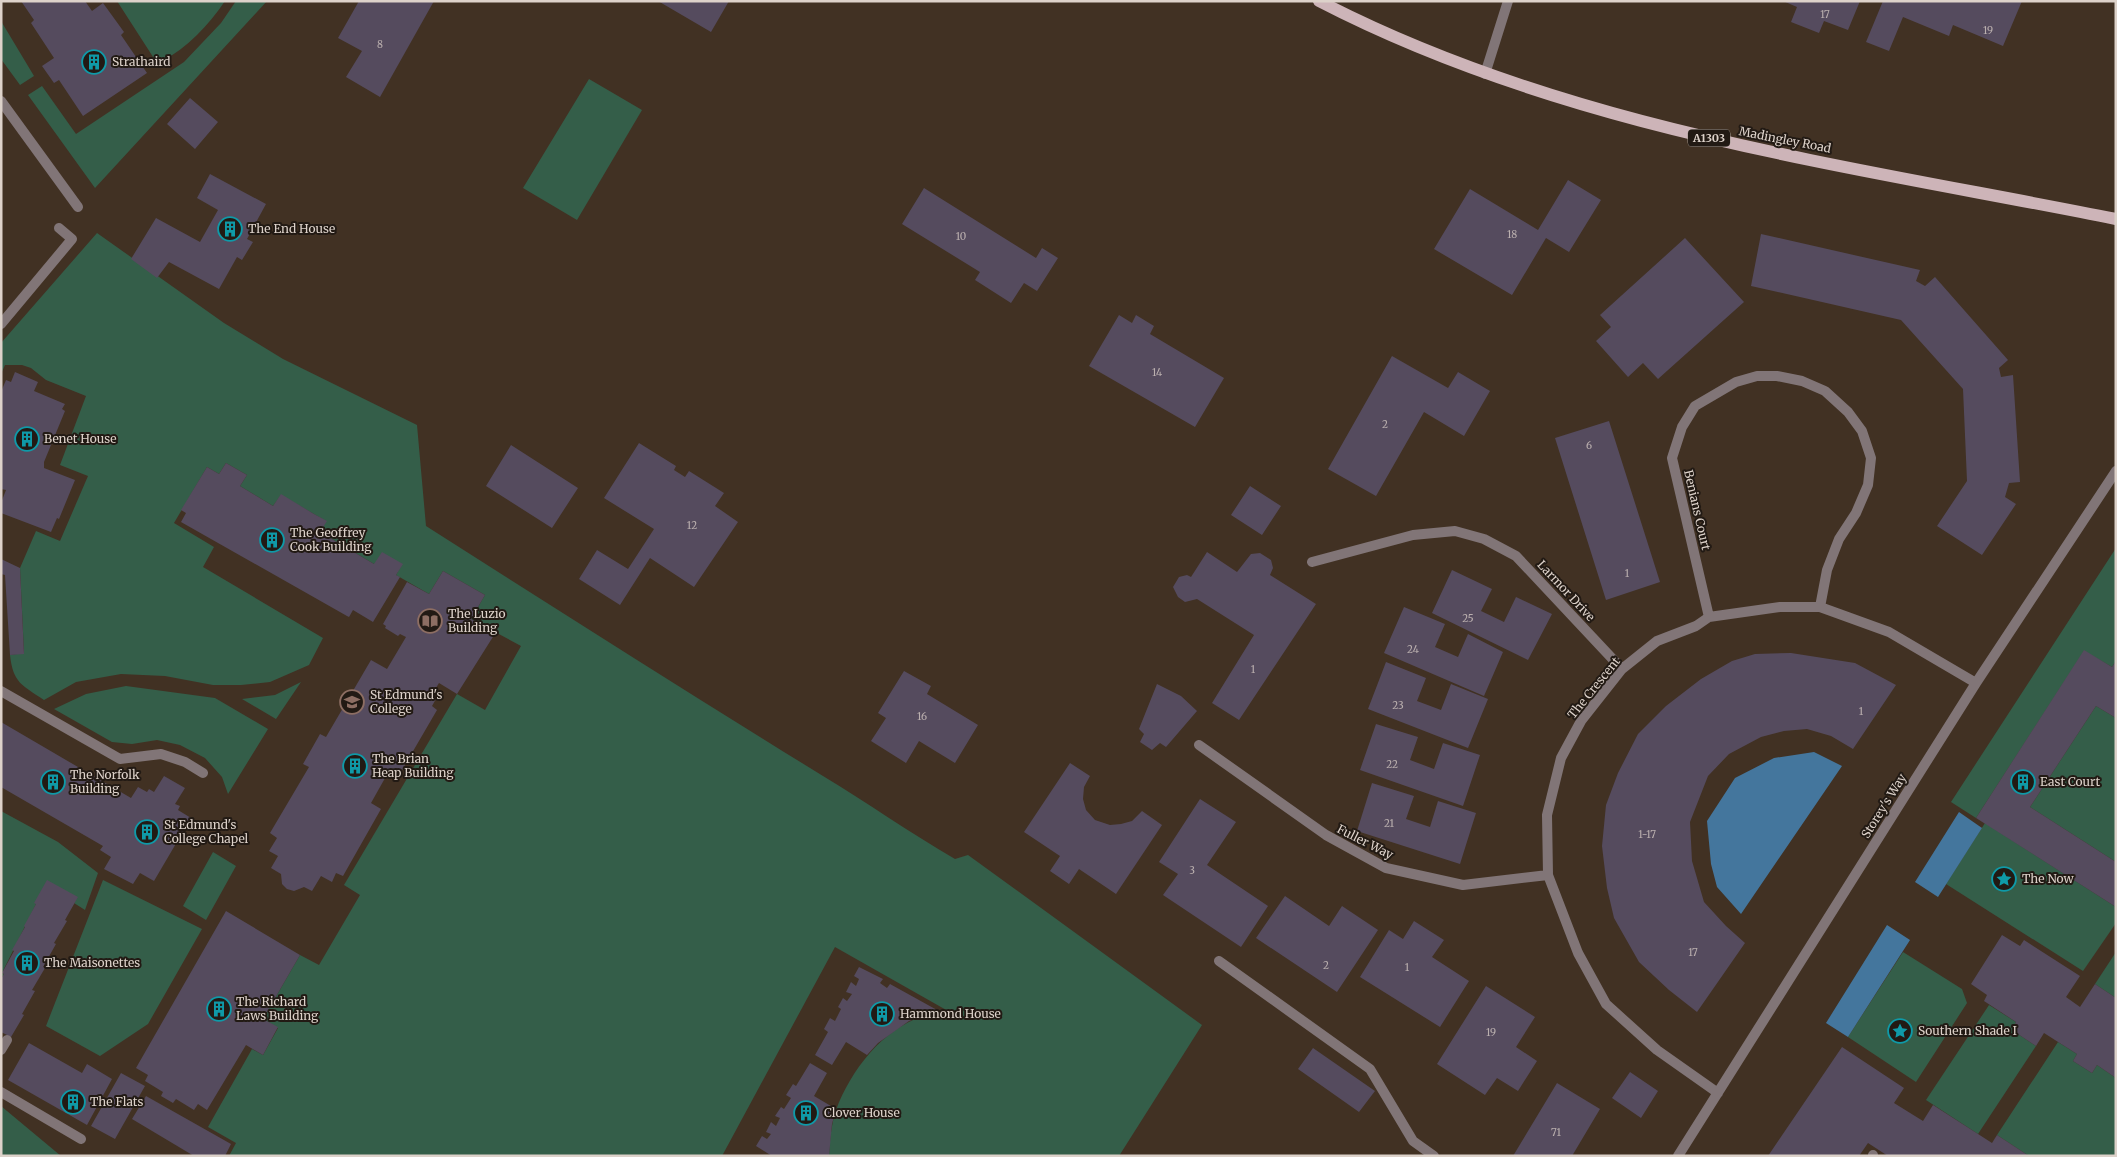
<svg xmlns="http://www.w3.org/2000/svg" width="2117" height="1157" viewBox="0 0 2117 1157" font-family="Merriweather,serif">
	<style>
		.green { fill: #345e49 }
		.water { fill: #44769d }
		.building { fill: #554b5e }
		.lines { fill: none; stroke-linecap: round; stroke-linejoin: round }
		.service { stroke: #817577; stroke-width: 10 }
		.minor { stroke: #817577; stroke-width: 10 }
		.primary { stroke: #cdb4b8; stroke-width: 12 }
		.labels { text-anchor: middle; stroke-width: 4; stroke-linejoin: round; paint-order: stroke }
		.number-label { font-size: 10px; fill: #bbb0af }
		.shield { fill: #221a14; stroke: #a59b93; stroke-width: 1 }
		.shield-label { font-size: 11px; font-weight: bold; fill: #ddd2ca }
		.poi-label { font-size: 12px; fill: #ddd2ca; stroke: #221a14; text-anchor: start }
		.street-label { font-size: 12px; fill: #ddd2ca; stroke: #221a14 }
	</style>
	<rect width="100%" height="100%" fill="#413123"/>
	<path class="green" d="M117,1H225C208,26 188,47 161,62L155,60Z
		M236,1H267L95,188L28,95L42,86L76,134L184,62L221,23Z
		M1,21L34,76L20,85L1,59Z
		M589,79L642,110L577,220L523,188Z
		M97,233L224,323L283,359L417,425L426,526C558,610 690,694 823,776C868,803 910,833 955,859L968,855L1202,1025L1119,1156H829C830,1140 831,1125 836,1110C854,1062 895,1014 948,1011L835,947L722,1156H229L236,1143L208,1127L252,1049L263,1055L278,1028L263,1019L300,955L319,965L360,895L344,885L457,694L485,710L521,646L471,619L485,595L443,571L429,594L396,575L402,564H374L320,532L326,521L281,495L273,506L240,486L247,475L226,463L219,474L207,467L174,523L214,547L203,567L323,638L309,665L270,682L241,685H213L165,676L121,674L76,682L44,700C22,685 13,683 10,655L24,653L20,568L36,531L60,541L88,476L60,465L86,396L46,380L31,368L22,365H5L1,374V343Z
		M2116,548V661L2112,667L2084,651L1976,818L1951,802Z
		M301,682L276,719L242,699L275,695Z
		M126,686L215,698L268,729L228,794L222,777L205,758L180,745L157,740L132,744L112,742L54,709L86,694Z
		M2096,706L2116,718V862L2030,807Z
		M1,811L58,842L98,873L85,910L74,903L77,897L36,904L2,973L4,974L1,979Z
		M1985,823L2116,907V923L2083,971L1946,884Z
		M213,852L236,866L206,920L183,906Z
		M103,880L202,929L148,1024L100,1056L46,1026Z
		M1903,952L1962,989L1967,1003L1916,1082L1848,1037Z
		M2116,952V998L2095,984Z
		M1989,1005L2016,1022L2012,1030L2036,1046L1978,1134L1926,1100Z
		M2058,1042L2077,1054L2073,1061L2092,1073L2097,1065L2116,1078V1156H2029L1997,1135Z
		M1,1106L61,1156H1Z"/>
	<path class="water" d="M1814,752L1842,766L1741,914L1717,887L1711,864L1707,821L1735,778L1774,758Z
		M1959,812L1982,828L1938,897L1915,882Z
		M1887,925L1910,940L1848,1037L1826,1023Z"/>
	<path class="building" d="M21,1H85L92,11L103,3L124,32L121,35L147,73L83,116L59,80L54,83L42,66L54,58L31,23L34,20Z
		M359,1H434L380,97L346,77L362,51L338,38Z
		M658,1H729L711,32Z
		M1783,1H1860L1848,30L1824,21L1819,33L1791,22L1797,7Z
		M1883,1H2022L2003,46L1953,25L1949,36L1903,17L1889,51L1866,42Z
		M190,98L218,122L195,149L167,124Z
		M210,174L266,204L247,239L253,242L242,260L237,257L219,289L169,262L157,278L131,259L156,218L200,242L218,210L197,198Z
		M1568,180L1601,200L1569,252L1546,238L1512,295L1434,249L1470,189L1538,230Z
		M924,188L1036,258L1042,248L1058,258L1037,291L1024,283L1011,303L975,280L980,272L902,224Z
		M1761,234L1920,270L1916,281L1925,286L1935,277L2008,360L1999,368L2001,377L2013,375L2020,482L2009,483L2005,497L2016,504L1982,555L1937,526L1967,481L1963,389L1901,320L1751,286Z
		M1685,238L1744,302L1658,379L1643,363L1628,377L1596,341L1611,327L1600,315Z
		M1119,315L1132,323L1136,315L1154,326L1150,334L1224,378L1195,427L1089,366Z
		M1392,356L1448,388L1458,372L1490,391L1464,436L1424,412L1376,496L1328,469Z
		M15,372L38,382L34,391L65,404L62,409L65,411L44,462V468L75,480L59,519L57,518L51,532L1,513V503L6,490L1,489V392L6,380L11,382Z
		M1609,421L1660,582L1606,600L1555,438Z
		M639,443L676,466L674,470L685,477L689,471L724,493L715,506L738,522L694,587L650,558L620,605L579,579L597,550L628,569L654,529L604,498Z
		M511,445L578,488L552,528L486,486Z
		M226,463L247,475L240,486L273,506L281,494L314,514L327,521L320,532L374,564L382,552L403,564L396,575L400,577L373,622L353,610L349,617L347,616L181,522L186,513L181,510L207,467L219,474Z
		M1250,486L1281,506L1262,535L1231,515Z
		M1207,552L1237,572L1251,554L1260,553L1271,560L1273,568L1270,575L1316,604L1239,720L1212,703L1254,635L1197,599L1185,602L1178,597L1173,587L1179,577L1187,575L1191,577Z
		M1,559L20,568L24,654L10,655L5,575L1,574Z
		M1452,570L1492,589L1481,611L1504,622L1516,597L1552,614L1528,660L1432,613Z
		M443,571L485,595L471,619L496,632L457,694L439,683L431,696L436,699L432,706L437,710L398,777L389,771L371,803L381,809L343,876L336,873L332,882L321,876L312,891L304,887L294,891L287,889L282,884L281,874L271,868L278,856L269,851L277,838L270,833L309,767L303,764L320,734L326,737L371,660L387,669L406,637L400,634L398,636L385,628L386,626L383,624L407,582L429,594Z
		M1404,607L1445,624L1435,647L1458,657L1468,634L1503,652L1484,696L1384,653Z
		M2084,650L2112,667L2116,661V718L2096,706L2030,807L2116,862V907L1976,818Z
		M1791,653L1855,663L1896,685L1853,749L1831,736L1807,729L1784,731L1761,737L1729,754L1708,776L1690,822L1692,861L1704,902L1726,926L1745,943L1697,1012L1669,990L1639,962L1614,918L1607,888L1602,846L1606,805L1618,773L1638,734L1666,706L1701,679L1732,661L1755,654Z
		M1386,662L1426,678L1417,701L1441,710L1451,684L1488,699L1468,748L1368,709Z
		M904,671L931,686L927,694L978,725L955,763L919,741L906,763L871,741L886,718L878,713Z
		M1157,684L1181,696L1197,711L1166,747L1160,743L1152,750L1140,742L1144,734L1139,729Z
		M1,722L131,798L138,787L147,792L149,789L154,792L164,776L185,788L175,804L180,806L178,810L191,818L154,881L140,873L133,884L104,869L111,857L100,850L103,846L1,787Z
		M1376,724L1418,737L1410,760L1434,769L1443,743L1480,755L1463,806L1360,770Z
		M1070,763L1090,776L1084,787L1083,799L1086,810L1095,820L1110,825L1121,824L1132,821L1142,811L1162,825L1116,894L1079,869L1069,884L1050,871L1060,856L1024,832Z
		M1372,783L1414,796L1406,819L1430,827L1438,801L1476,813L1460,864L1357,831Z
		M1200,799L1236,822L1207,865L1268,906L1241,947L1163,895L1178,874L1159,862Z
		M47,880L78,897L65,920L67,921L54,943L56,944L43,967L45,968L32,990L35,991L22,1014L24,1015L11,1037L1,1032V979L4,974L2,973L14,951L12,950L25,927L24,926L36,904L34,903Z
		M1285,896L1329,926L1342,906L1378,930L1337,992L1256,938Z
		M226,911L300,955L263,1019L278,1027L263,1055L246,1045L207,1110L198,1104L194,1110L176,1099L173,1103L161,1096L163,1092L145,1081L148,1075L136,1068Z
		M1414,921L1444,940L1432,957L1469,981L1440,1027L1360,977L1389,930L1403,939Z
		M2002,935L2020,946L2024,940L2080,976L2066,997L2080,1007L2095,984L2116,998V1078L2097,1065L2092,1073L2073,1061L2077,1054L2044,1033L2036,1046L2012,1030L2016,1022L1984,1001L1987,995L1971,984Z
		M859,967L883,979L880,983L887,988L890,984L937,1010L909,1021L878,1043L867,1055L846,1042L832,1065L815,1055L828,1032L824,1029L830,1018L835,1021L841,1009L838,1007L843,998L847,1001L852,994L846,992L851,982L856,986L859,979L854,976Z
		M1486,986L1535,1017L1516,1047L1537,1061L1518,1091L1497,1078L1485,1095L1437,1064Z
		M29,1043L82,1073L87,1064L112,1079L87,1125L8,1080Z
		M1842,1047L1904,1088L1894,1103L1923,1121L1933,1105L1992,1143L1997,1135L2029,1156H1888L1868,1143L1859,1156H1768Z
		M1313,1048L1375,1091L1359,1112L1298,1069Z
		M810,1063L827,1073L814,1096L836,1109L832,1124L829,1156H772L756,1146L762,1136L767,1139L771,1134L766,1132L771,1122L776,1126L780,1118L775,1116L781,1107L784,1109L791,1098L786,1095L793,1084L796,1086Z
		M1630,1072L1658,1091L1641,1118L1612,1098Z
		M121,1073L145,1086L115,1139L91,1126Z
		M1557,1083L1600,1109L1572,1156H1513Z
		M146,1096L231,1144L225,1156H194L132,1119Z"/>
	<g class="lines">
		<path class="service" d="M1485,74L1508,1
			M1,101L78,207
			M1,324L72,239L59,228
			M1,691L120,759L161,754L185,762L203,773
			M1219,961L1370,1069L1413,1141L1434,1156
			M1,1050L7,1040
			M1,1092L81,1139
			M1873,1156V1155"/>
		<path class="minor" d="M1312,562L1413,535L1455,531L1484,539L1516,556L1622,669
			M1709,617L1672,458L1682,427L1695,406L1736,382L1757,376H1777L1802,381L1825,391L1848,412L1862,431L1871,458L1868,485L1856,513L1839,539L1827,570L1820,607
			M1199,745L1326,835L1386,868L1463,885L1548,875
			M1718,1093L1657,1050L1606,1004L1578,953L1548,875L1547,815L1561,758L1581,721L1622,669L1657,641L1696,626L1709,617L1780,607H1820L1889,632L1976,683
			M1678,1156L1976,683L2116,471"/>
		<path class="primary" d="M1319,1C1566,129 1846,165 2116,219"/>
	</g>
	<defs>
		<g id="building-ring" transform="scale(1.25)"><circle r="9.5" fill="#221a14" stroke="#0f9aa8" stroke-width="1.5"/><path d="M-4-6H4V6H1V3H-1V6H-4ZM-2.5-4.3h1.7v1.8h-1.7ZM.8-4.3h1.7v1.8H.8ZM-2.5-1h1.7V.8h-1.7ZM.8-1h1.7V.8H.8Z" fill="#0f9aa8"/></g>
		<g id="library-ring" transform="scale(1.25)"><circle r="9.5" fill="#221a14" stroke="#8d6e63" stroke-width="1.5"/><path d="M-6-4Q-3-5.5-.7-3.5V5Q-3 3-6 4ZM6-4Q3-5.5 .7-3.5V5Q3 3 6 4Z" fill="#8d6e63"/></g>
		<g id="university-ring" transform="scale(1.25)"><circle r="9.5" fill="#221a14" stroke="#8d6e63" stroke-width="1.5"/><path d="M0-5L7-2L0 1L-7-2ZM-4 1L0 2.5L4 1V4Q0 6-4 4Z" fill="#8d6e63"/></g>
		<g id="sight-ring" transform="scale(1.25)"><circle r="9.5" fill="#221a14" stroke="#0f9aa8" stroke-width="1.5"/><path d="M0-6L1.8-2.2L6-1.7L2.9 1.2L3.7 5.4L0 3.3L-3.7 5.4L-2.9 1.2L-6-1.7L-1.8-2.2Z" fill="#0f9aa8"/></g>
	</defs>
	<g fill-rule="evenodd">
		<use href="#building-ring" x="94" y="62"/>
		<use href="#building-ring" x="230" y="229"/>
		<use href="#building-ring" x="27" y="439"/>
		<use href="#building-ring" x="272" y="540"/>
		<use href="#library-ring" x="430" y="621"/>
		<use href="#university-ring" x="352" y="702"/>
		<use href="#building-ring" x="355" y="766"/>
		<use href="#building-ring" x="53" y="782"/>
		<use href="#building-ring" x="2023" y="782"/>
		<use href="#building-ring" x="147" y="832"/>
		<use href="#sight-ring" x="2004" y="879"/>
		<use href="#building-ring" x="27" y="963"/>
		<use href="#building-ring" x="219" y="1009"/>
		<use href="#building-ring" x="882" y="1014"/>
		<use href="#sight-ring" x="1900" y="1031"/>
		<use href="#building-ring" x="73" y="1102"/>
		<use href="#building-ring" x="806" y="1113"/>
	</g>
	<g class="labels">
		<g class="number-label">
			<text x="1825" y="18">17</text>
			<text x="1988" y="34">19</text>
			<text x="380" y="48">8</text>
			<text x="1512" y="238">18</text>
			<text x="961" y="240">10</text>
			<text x="1157" y="376">14</text>
			<text x="1385" y="428">2</text>
			<text x="1589" y="449">6</text>
			<text x="692" y="529">12</text>
			<text x="1627" y="577">1</text>
			<text x="1468" y="622">25</text>
			<text x="1413" y="653">24</text>
			<text x="1253" y="673">1</text>
			<text x="1398" y="709">23</text>
			<text x="1861" y="715">1</text>
			<text x="922" y="720">16</text>
			<text x="1392" y="768">22</text>
			<text x="1389" y="827">21</text>
			<text x="1647" y="838">1-17</text>
			<text x="1192" y="874">3</text>
			<text x="1693" y="956">17</text>
			<text x="1326" y="969">2</text>
			<text x="1407" y="971">1</text>
			<text x="1491" y="1036">19</text>
			<text x="1556" y="1136">71</text>
		</g>
		<rect class="shield" x="1688" y="129.5" width="42" height="17" rx="4"/>
		<g class="shield-label">
			<text x="1709" y="142">A1303</text>
		</g>
		<g class="poi-label">
			<text x="112" y="66">Strathaird</text>
			<text x="248" y="233">The End House</text>
			<text x="44" y="443">Benet House</text>
			<text x="290" y="537">The Geoffrey<tspan x="290" dy="14">Cook Building</tspan></text>
			<text x="448" y="618">The Luzio<tspan x="448" dy="14">Building</tspan></text>
			<text x="370" y="699">St Edmund's<tspan x="370" dy="14">College</tspan></text>
			<text x="372" y="763">The Brian<tspan x="372" dy="14">Heap Building</tspan></text>
			<text x="70" y="779">The Norfolk<tspan x="70" dy="14">Building</tspan></text>
			<text x="2040" y="786">East Court</text>
			<text x="164" y="829">St Edmund's<tspan x="164" dy="14">College Chapel</tspan></text>
			<text x="2022" y="883">The Now</text>
			<text x="44" y="967">The Maisonettes</text>
			<text x="236" y="1006">The Richard<tspan x="236" dy="14">Laws Building</tspan></text>
			<text x="900" y="1018">Hammond House</text>
			<text x="1918" y="1035">Southern Shade I</text>
			<text x="90" y="1106">The Flats</text>
			<text x="824" y="1117">Clover House</text>
		</g>
		<g class="street-label">
			<text transform="translate(1785 140) rotate(11)" y="4">Madingley Road</text>
			<text transform="translate(1697 510) rotate(77)" y="4">Benians Court</text>
			<text transform="translate(1566 591) rotate(47)" y="4">Larmor Drive</text>
			<text transform="translate(1594 688) rotate(-51)" y="4">The Crescent</text>
			<text transform="translate(1884 806) rotate(-58)" y="4">Storey's Way</text>
			<text transform="translate(1365 842) rotate(27)" y="4">Fuller Way</text>
		</g>
	</g>
	<rect width="2117" height="1157" fill="none" stroke="#ddd2ca" stroke-width="5"/>
</svg>
